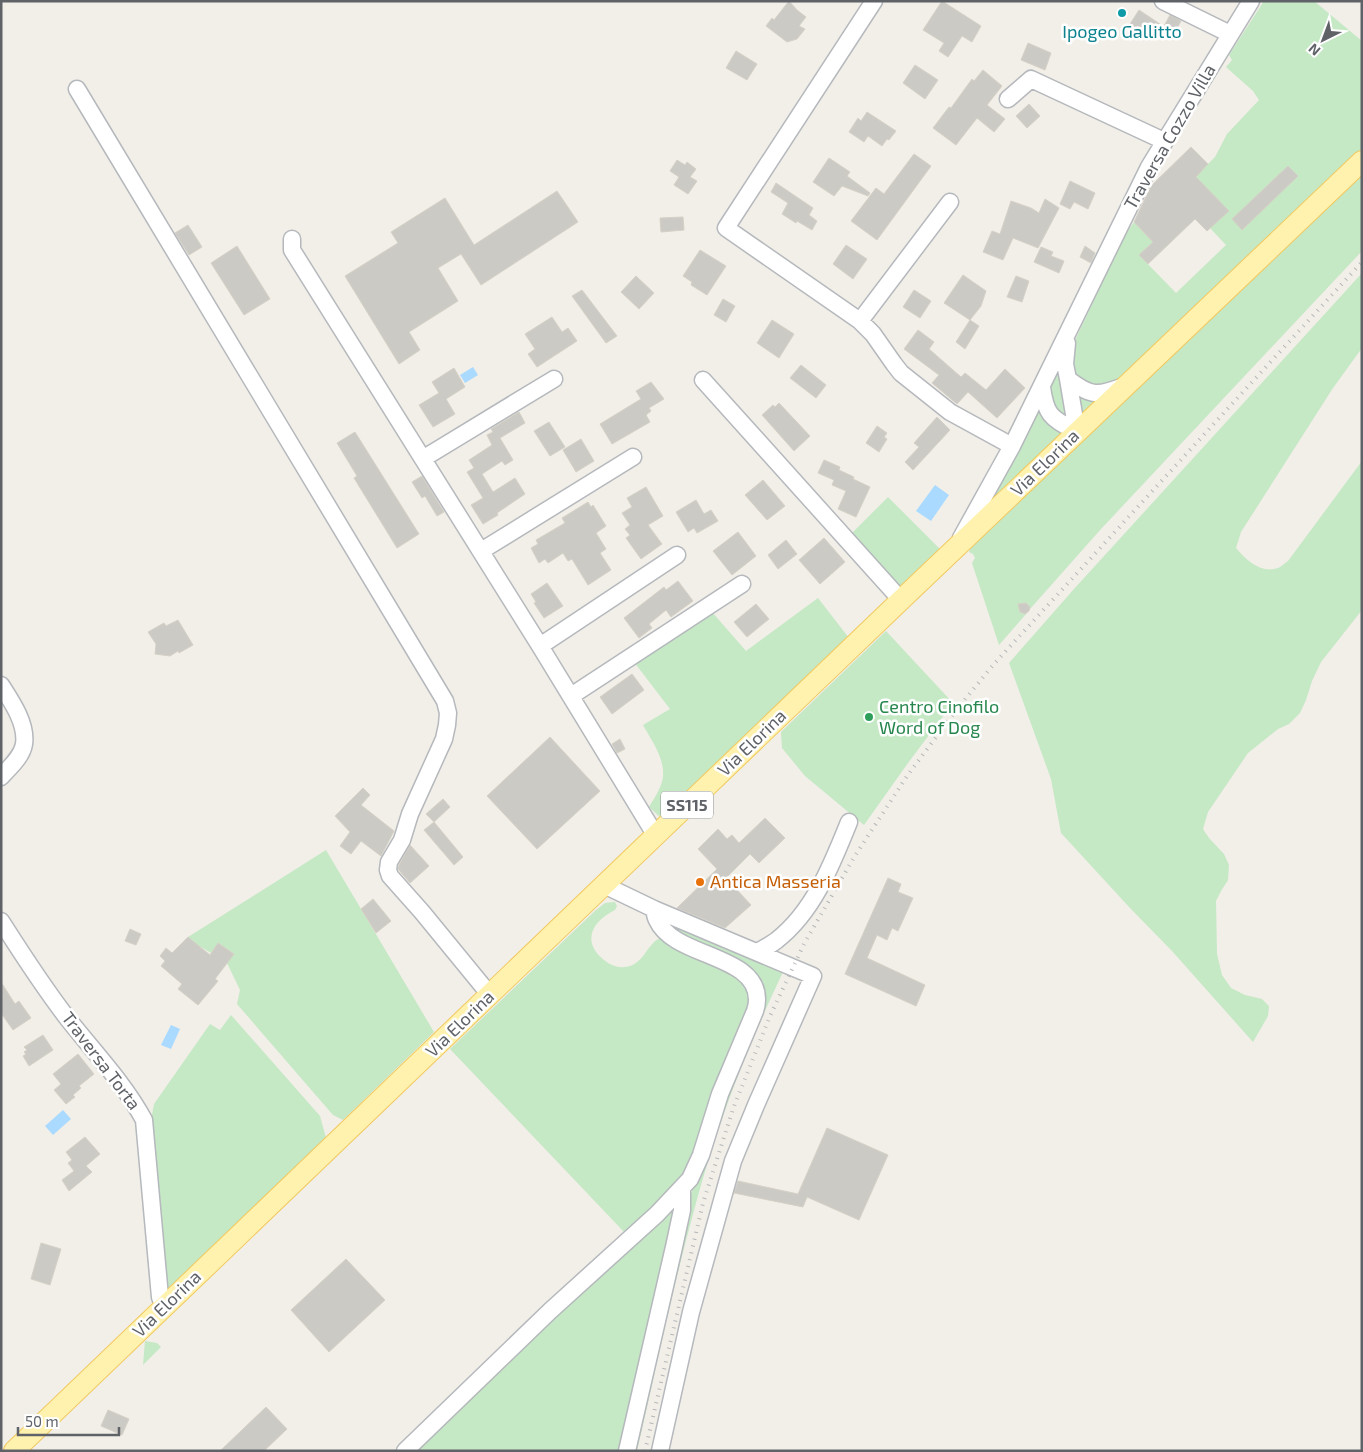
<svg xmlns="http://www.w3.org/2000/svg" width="1363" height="1452" viewBox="0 0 1363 1452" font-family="'Exo 2',sans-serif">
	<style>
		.green { fill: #c5e8c5 }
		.water { fill: #aadaff }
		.building { fill: #cccac5; stroke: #d6d1c6 }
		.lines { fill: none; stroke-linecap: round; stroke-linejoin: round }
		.minor-casing { stroke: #b5b8bc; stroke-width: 19 }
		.major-casing { stroke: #f2c960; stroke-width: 22 }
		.minor { stroke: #fff; stroke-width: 16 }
		.major { stroke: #fff2af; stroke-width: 20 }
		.rail { stroke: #b6b7b8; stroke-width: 4; stroke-dasharray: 1 6; stroke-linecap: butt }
		.culture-dot { fill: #0f9aa8; stroke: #fff; stroke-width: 2 }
		.leisure-dot { fill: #2e9e5b; stroke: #fff; stroke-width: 2 }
		.food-dot { fill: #e8710a; stroke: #fff; stroke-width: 2 }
		.labels { text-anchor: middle; stroke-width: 5; stroke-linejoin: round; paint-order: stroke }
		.shield { fill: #fff; stroke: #8f9295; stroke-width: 1 }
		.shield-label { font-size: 16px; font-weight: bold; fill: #5f6368 }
		.culture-label { font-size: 18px; fill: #0d838f; stroke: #fff }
		.street-label { font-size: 18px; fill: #5f6368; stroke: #fff }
		.leisure-label { font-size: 18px; fill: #27864d; stroke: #fff; text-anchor: start }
		.food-label { font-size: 18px; fill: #c56008; stroke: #fff; text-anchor: start }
	</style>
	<rect width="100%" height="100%" fill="#f1efe8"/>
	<path class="green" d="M1264,1H1314L1362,41V152L1126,378L1095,387C1072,374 1072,376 1071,349L1124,236L1134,222L1153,242L1139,255L1176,293L1226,245L1210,228L1228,211L1193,179L1215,157L1227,134L1259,100L1253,91L1226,67L1232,60L1229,55Z
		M1362,172V251L1101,529L1030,609L1028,604L1024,603L1020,605L1019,610L1023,614L1027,613L999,645L972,563L975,558L973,554L969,552L970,549Z
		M1362,273V348L1333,388L1241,532L1236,548C1246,560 1261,574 1278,568C1281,567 1285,563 1288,561L1362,461V610L1321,662L1312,681L1306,700L1300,713L1289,724L1278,729L1248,753L1208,812L1203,829L1209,838L1224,854L1229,865L1228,880L1221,891L1216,901L1217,954L1222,975L1231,988L1245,995L1262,999L1269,1006L1268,1016L1253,1042L1172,951L1130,908L1061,833L1051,779L1009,663L1074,589Z
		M1059,368L1069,418L1055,410L1049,386Z
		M1078,394L1093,400L1094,403L1083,415L1080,414Z
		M1036,409H1041L1065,431L998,495L996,494V490Z
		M888,497L940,549L902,587L897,585L850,535Z
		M818,598L849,638L660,817L649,807C653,800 658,793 661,785C669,764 653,743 643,725L670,709L634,662L712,612L746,651Z
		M886,631L953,703L908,763L864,825L805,776L782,748L781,732Z
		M326,850L434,1032L343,1120L333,1115L237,1004L240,990L227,963L233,953L218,943L211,953L196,944L188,937Z
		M615,902L617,906L615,910C592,921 581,942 604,960C610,965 618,968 625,967C645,965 646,943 662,937L739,974L752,1000L685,1176L653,1210L625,1233L450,1049L596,910L605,903Z
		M663,920L783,972C745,1051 714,1133 692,1218C671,1295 655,1373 637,1451H630L685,1213L758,985L676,936Z
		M231,1015L320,1116L326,1138L169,1288H165L151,1120L154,1104L210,1024L220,1030Z
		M671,1206L675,1208L623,1451H413Z
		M145,1341L157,1343L161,1347L143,1365Z"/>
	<path class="water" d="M473,367L478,375L465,383L460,375Z
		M935,485L949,495L931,521L916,511Z
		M171,1025L180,1029L171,1049L161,1045Z
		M63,1110L71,1119L53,1135L45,1126Z"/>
	<path class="building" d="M789,1L797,10L806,17L799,26L805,29L797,39L787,42L766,26L772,18L774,20Z
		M942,1L981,26L972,42L962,36L948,57L939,51L944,43L923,30Z
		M1139,10L1160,24L1149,40L1128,27Z
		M1170,15L1181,21L1175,32L1164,26Z
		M1028,43L1051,53L1045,70L1021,60Z
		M736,51L757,64L747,80L726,68Z
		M915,65L938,80L925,99L903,83Z
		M983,70L1002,86L987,105L1005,119L994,132L977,118L956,145L933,128L949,107L951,108L972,79L974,81Z
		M1029,104L1040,116L1027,128L1016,116Z
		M867,112L896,131L889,140L887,139L882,146L868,136L864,142L849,132L858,118L861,121Z
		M1191,147L1208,164L1196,177L1229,211L1207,231L1195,219L1148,264L1139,255L1153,242L1134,222L1151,186Z
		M914,154L931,166L877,240L851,221L876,188L884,194Z
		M829,158L850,172L847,176L870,193L868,196L842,186L834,196L813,182Z
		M677,160L685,165L687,162L696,169L690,177L697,181L688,194L674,185L679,177L670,171Z
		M1288,166L1298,176L1242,230L1232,219Z
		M1070,181L1095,193L1088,209L1074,202L1070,209L1060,204Z
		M776,183L813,208L809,215L817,221L812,230L797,221L796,223L782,214L788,203L771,192Z
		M557,191L578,222L481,285L461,254L438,268L458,301L409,332L420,350L399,364L345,276L398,243L391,232L445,198L474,245Z
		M1045,199L1059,208L1038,248L1013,238L1003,260L983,252L992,231L1000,234L1011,201L1031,208L1039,213Z
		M683,217L684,230L661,232L660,218Z
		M188,225L202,247L189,255L175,233Z
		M846,245L867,259L853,279L833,264Z
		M237,246L270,299L244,315L211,263Z
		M1085,246L1095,253L1091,263L1080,257Z
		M1041,247L1053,252L1051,256L1064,261L1059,273L1034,262Z
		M700,250L726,266L707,295L691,285L692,282L683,276Z
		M963,275L986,291L981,306L970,320L944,303Z
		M636,276L654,293L639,309L621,292Z
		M1016,276L1029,281L1022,302L1007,297Z
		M582,290L617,336L606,343L572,296Z
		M914,290L931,301L920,318L903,307Z
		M723,299L735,306L726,322L714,315Z
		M552,317L562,332L568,328L577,341L537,367L528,354L535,349L525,334Z
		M772,320L794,334L779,358L757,343Z
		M970,320L979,326L965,349L956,342Z
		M918,330L934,342L929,349L961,377L965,373L986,390L1005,369L1025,388L997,418L968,392L957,404L932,383L939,375L904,349Z
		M801,365L826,385L816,398L790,378Z
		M454,368L465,387L446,399L455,414L433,427L419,405L439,393L432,382Z
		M651,382L664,399L649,408L651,411L646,415L650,422L612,444L600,424L641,399L636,391Z
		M779,403L810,436L794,451L762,415L773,405L775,407Z
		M519,412L525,423L500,438L513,460L505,465L502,461L482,474L493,492L515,478L525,494L497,513L498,515L483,524L471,505L483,498L467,472L474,468L469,460L492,445L487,435L493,432L491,429Z
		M937,417L950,430L913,470L905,462L919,447L914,443Z
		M549,422L565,447L550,456L534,431Z
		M877,426L887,433L884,437L887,439L879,452L866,443Z
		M355,432L419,534L397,548L354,478L357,476L337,443Z
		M581,439L594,461L576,472L563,450Z
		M824,460L840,467L839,470L854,477L853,479L870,487L856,517L838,509L846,491L832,485L834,480L818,473Z
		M422,476L444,512L437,516L425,496L422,498L412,482Z
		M763,480L785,506L767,520L745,495Z
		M646,487L663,516L648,525L662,544L641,559L626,538L630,535L625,529L630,525L622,513L632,507L627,498Z
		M696,500L704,514L711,510L718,521L697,533L694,528L688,532L676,512Z
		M588,502L591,507L593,505L606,526L596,533L606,549L600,553L611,570L588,585L572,559L568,561L563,553L548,563L545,559L539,563L531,548L538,544L536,540L565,523L562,518Z
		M738,532L756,556L732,575L713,551Z
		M824,538L845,562L820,584L799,560Z
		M786,540L797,554L778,569L768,555Z
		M678,581L693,601L671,617L666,610L649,624L652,628L639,638L624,618L664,587L666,590Z
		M547,583L563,606L544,618L534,603L536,602L531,594Z
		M1026,603L1030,607L1029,611L1025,614L1020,612L1018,604Z
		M756,604L769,619L747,637L734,622Z
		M178,620L193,645L179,653L178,651L170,656L155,654L156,644L148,632L164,623L166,626Z
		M632,674L644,690L612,714L600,697Z
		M550,737L600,791L537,849L487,796Z
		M620,739L625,749L617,753L612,744Z
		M363,788L370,795L361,805L394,831L381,856L361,841L351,854L340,846L350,832L335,816Z
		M443,799L450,807L434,822L426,814Z
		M765,818L785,838L759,863L750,854L726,878L751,905L725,928L677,908L717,869L698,849L718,829L727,839L732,835L739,843Z
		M434,822L463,857L454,865L424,830Z
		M410,845L429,866L410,883L398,869L399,865Z
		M888,878L901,884L898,892L913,898L898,931L892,928L887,940L877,935L867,958L925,985L916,1006L845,974Z
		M373,899L391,921L376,933L361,909Z
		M130,929L141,934L136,945L125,941Z
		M188,937L210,955L218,943L234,954L215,979L218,981L198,1005L178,989L182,984L161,966L165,961L160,956L166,948L172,953Z
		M1,982L15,1004L19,1001L31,1018L13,1030L1,1013Z
		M43,1035L53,1050L29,1066L23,1056L26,1054L24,1052L27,1050L24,1047Z
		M78,1054L94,1074L79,1086L81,1088L73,1095L75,1097L66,1104L54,1090L61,1084L53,1074Z
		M827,1128L888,1155L859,1220L807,1197L803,1207L734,1193L738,1181L798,1194Z
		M85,1137L100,1154L86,1166L92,1172L69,1191L62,1180L74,1171L68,1163L72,1160L66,1152Z
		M41,1243L61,1249L50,1285L31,1279Z
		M346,1259L385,1300L329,1352L291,1310Z
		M266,1407L287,1429L264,1451H220Z
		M108,1410L129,1419L122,1435L101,1426Z"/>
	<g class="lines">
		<g class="minor-casing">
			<path id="minor" d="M874,1L726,228L860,321L873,334L894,364L901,373L950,412L1012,446
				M1163,1L1230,34
				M77,89L445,701L448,713L447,725L444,739L410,814L402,840L389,862L388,870L390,876L422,912L490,995
				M1008,99L1031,79L1164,141
				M292,239V250L540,646L656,836
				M860,321L950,202
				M1067,343L1065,364L1068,379C1091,397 1098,396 1124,386
				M1068,379L1077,432
				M703,380L901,600
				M1042,387C1046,417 1052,418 1077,432
				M424,458L554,379
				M961,538L1012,446L1149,167L1251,1
				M481,551L633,457
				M540,646L677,555
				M1,685C12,702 27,724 24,744C22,757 9,768 1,777
				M571,696L742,584
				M604,885L654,909L813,976L756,1105L733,1161L691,1312L660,1451
				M1,921C22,954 44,988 68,1019C94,1052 124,1083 144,1120L160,1297L164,1307
				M757,952C764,948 771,945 777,940C814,911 832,864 849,822
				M405,1451L550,1311L657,1214L690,1179L701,1155L720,1094L755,1011C756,1008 757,1003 757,1000C758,954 674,958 657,920C655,917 655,913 654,909
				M627,1451L674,1247L682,1210V1188"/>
		</g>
		<g class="major-casing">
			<path id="major" d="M14,1451L901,600L1362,161"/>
		</g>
		<use href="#minor" class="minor"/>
		<use href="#major" class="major"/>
		<path class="rail" d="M645,1451L703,1203L733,1109L770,1016L804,944L853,859L907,776L957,709L994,664L1362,262"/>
	</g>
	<circle class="culture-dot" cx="1122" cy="13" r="5"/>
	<circle class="leisure-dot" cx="869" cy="717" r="5"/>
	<circle class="food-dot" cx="700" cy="882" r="5"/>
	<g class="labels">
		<rect class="shield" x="661" y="791.5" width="52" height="27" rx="4"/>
		<g class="shield-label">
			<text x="687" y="811">SS115</text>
		</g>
		<g class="culture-label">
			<text x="1122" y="38">Ipogeo Gallitto</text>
		</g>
		<g class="street-label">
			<text transform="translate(1170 137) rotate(-60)" y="6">Traversa Cozzo Villa</text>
			<text transform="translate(1045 463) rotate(-44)" y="6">Via Elorina</text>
			<text transform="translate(752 743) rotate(-44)" y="6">Via Elorina</text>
			<text transform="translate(460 1024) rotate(-44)" y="6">Via Elorina</text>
			<text transform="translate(101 1061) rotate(53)" y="6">Traversa Torta</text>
			<text transform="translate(167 1304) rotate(-44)" y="6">Via Elorina</text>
		</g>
		<g class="leisure-label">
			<text x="879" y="713">Centro Cinofilo<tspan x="879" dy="21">Word of Dog</tspan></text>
		</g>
		<g class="food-label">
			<text x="710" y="888">Antica Masseria</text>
		</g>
	</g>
	<rect width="1363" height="1452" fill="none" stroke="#5f6368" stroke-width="5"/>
	<g transform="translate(1323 40) rotate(222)" stroke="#ffffff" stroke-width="4" paint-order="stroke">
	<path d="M0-4L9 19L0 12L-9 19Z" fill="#5f6368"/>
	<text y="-8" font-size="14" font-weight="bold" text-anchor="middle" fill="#5f6368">N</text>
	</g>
	<path d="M18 1427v8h101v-8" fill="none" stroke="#5f6368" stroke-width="2.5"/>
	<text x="25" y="1427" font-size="15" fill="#5f6368" stroke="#ffffff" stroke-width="4" paint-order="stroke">50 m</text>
</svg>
